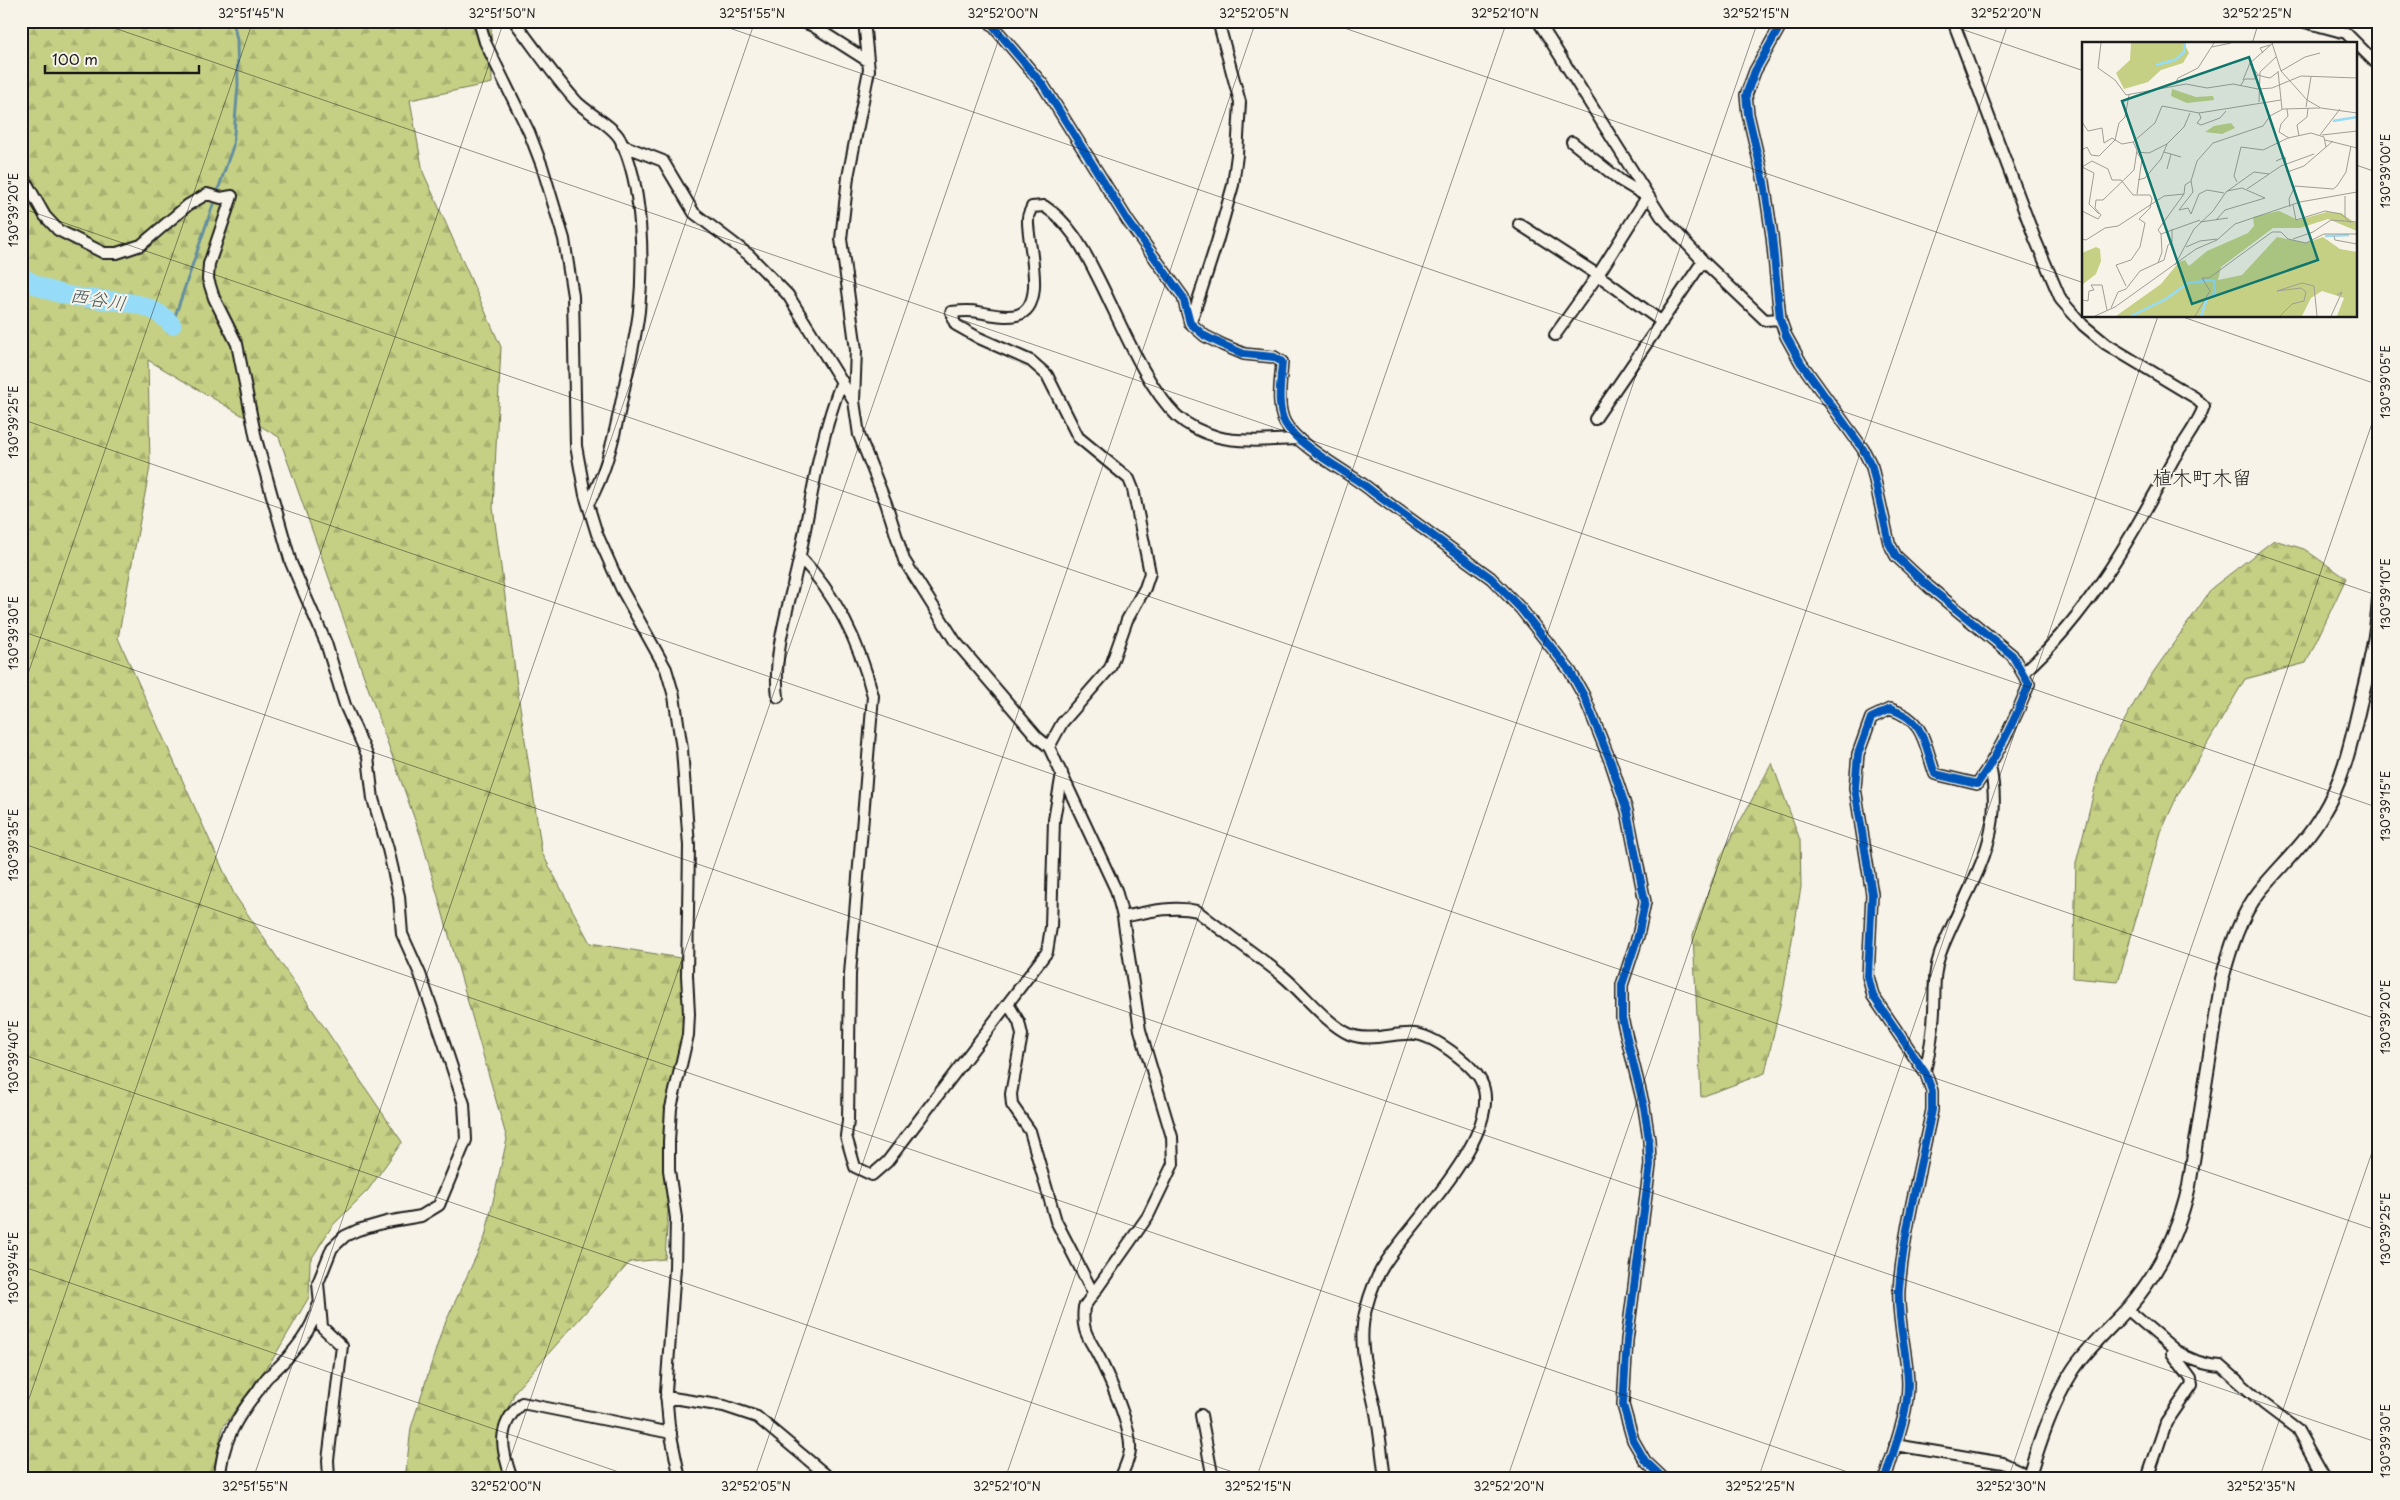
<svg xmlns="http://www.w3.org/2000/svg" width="2400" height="1500" viewBox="0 0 2400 1500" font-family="'Playpen Sans','Klee One',sans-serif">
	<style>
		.forest { fill: url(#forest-firs); stroke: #707650 }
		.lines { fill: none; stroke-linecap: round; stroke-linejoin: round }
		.stream { stroke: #658fa0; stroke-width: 3 }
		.river { stroke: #96dcf8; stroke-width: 19 }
		.minor-casing { stroke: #1c1c1c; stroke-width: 14 }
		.tertiary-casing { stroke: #1c1c1c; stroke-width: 16 }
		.minor { stroke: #f7f3e8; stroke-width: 10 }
		.tertiary { stroke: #f7f3e8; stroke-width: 12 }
		.cycleway-casing { stroke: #f7f3e8; stroke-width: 11 }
		.cycleway { stroke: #0057b8; stroke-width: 8 }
		.ticks { fill: none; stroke: #1c1c1c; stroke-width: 1; stroke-opacity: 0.45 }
		.labels { text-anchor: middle; stroke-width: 4; stroke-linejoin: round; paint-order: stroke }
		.water-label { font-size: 19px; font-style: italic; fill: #41565e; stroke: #f7f3e8 }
		.quarter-label { font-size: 20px; fill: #1c1c1c; stroke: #f7f3e8 }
		.inset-river { fill: none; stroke: #96dcf8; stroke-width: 2.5 }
		.inset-road { fill: none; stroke: #9f9d96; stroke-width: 1 }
		.view { fill: #0f766e; fill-opacity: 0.15; stroke: #0f766e; stroke-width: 2.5 }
		.inset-edge { fill: none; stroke: #1c1c1c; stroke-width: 2.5 }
		.neatline { fill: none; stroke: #1c1c1c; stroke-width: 2 }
		.ticks-label { font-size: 12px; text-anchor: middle; fill: #1c1c1c }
	</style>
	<defs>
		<pattern id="forest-firs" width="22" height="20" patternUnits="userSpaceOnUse" patternTransform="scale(1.25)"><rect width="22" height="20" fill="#c5d084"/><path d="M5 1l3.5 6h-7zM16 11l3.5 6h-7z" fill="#a9b271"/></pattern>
	</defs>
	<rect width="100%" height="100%" fill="#f7f3e8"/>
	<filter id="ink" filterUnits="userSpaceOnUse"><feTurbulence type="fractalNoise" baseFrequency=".02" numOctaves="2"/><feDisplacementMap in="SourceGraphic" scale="10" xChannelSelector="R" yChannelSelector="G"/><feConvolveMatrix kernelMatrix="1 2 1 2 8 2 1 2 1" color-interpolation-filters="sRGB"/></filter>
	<g filter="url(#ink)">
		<path class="forest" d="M21,21H491L492,83L410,100L423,172L501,347L493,508L519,700L542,853L590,943L692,960L675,1101L665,1259L630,1262L516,1390L499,1428L508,1479H405L411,1428L442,1330L485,1237L507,1139L421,837L279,437L148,360L150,467L118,638L234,894L402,1142L368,1190L332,1226L310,1261L309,1297L274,1357L223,1427L211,1479H21Z
			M2274,540L2304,549L2346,578L2306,663L2245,679L2178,794L2161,832L2118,982L2073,978L2076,863L2102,760L2145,684L2213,587Z
			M1772,763L1800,840L1801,887L1784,987L1765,1073L1701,1097L1693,935L1720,858Z"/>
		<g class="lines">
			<path class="stream" d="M172,325L233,146L238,85L237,40L233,21"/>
			<path class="river" d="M21,276C42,291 69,297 94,299C123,302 152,301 172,325"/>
			<g class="minor-casing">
				<path id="minor" d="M479,21L485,42L529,132L542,166L564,239L573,296L576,446L585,495L597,534L621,588L666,669L674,696L682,749L689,846L687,975L689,1014L688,1035L671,1108L669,1141V1170L676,1218L675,1268L666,1392L669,1426L680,1479
					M514,21C535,48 554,77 577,102C588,113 613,126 620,139C643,184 644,261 639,311C636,337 629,363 624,389C616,428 608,470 588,504
					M737,21H748
					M801,21L813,26L868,61
					M864,21L869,70L848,177L841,239L856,350L854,401L859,435L886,503L904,560L955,641L1037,737L1049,747L1116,890L1123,917L1140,1030L1172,1137L1173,1164L1148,1216L1084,1307C1081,1333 1089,1337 1100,1359C1110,1380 1132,1428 1130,1450C1129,1460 1124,1469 1120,1479
					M989,21L1043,85L1128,221L1183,297L1190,323L1205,336L1223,345L1244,354L1274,357L1282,362C1281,381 1276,406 1285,423C1299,448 1349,472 1373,492L1491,578L1521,609L1570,671L1584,696L1611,763L1627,811L1645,902L1638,936L1622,985V1018L1644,1107L1649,1140L1650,1165L1627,1340L1623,1405L1633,1440L1645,1461L1664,1479
					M1538,21L1661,216L1703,261L1765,320L1780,319
					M1783,21L1755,71L1746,95L1748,114L1764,182L1772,236L1780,319L1786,336L1801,363L1863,449L1872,467L1889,543L1896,556L1929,587L2012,655L2029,684C2015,720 2000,752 1977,784L1935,774C1924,743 1925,720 1890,709L1871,718L1858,754L1855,788L1872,894L1868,976L1873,996L1926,1074L1932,1091V1110C1920,1169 1904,1229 1899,1289C1897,1321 1907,1351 1908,1383C1908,1415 1894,1448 1885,1479
					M1953,21L2035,239L2061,300L2083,325L2106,344L2194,397L2204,406C2197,427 2182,443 2172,462C2131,538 2088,615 2023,673
					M2301,21L2346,33L2379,66
					M1572,142L1621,181L1646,196
					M622,145L663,161L694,213L749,255L788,295L853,400
					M21,173L45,216L58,230L104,253H117L141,245L188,205L207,194L221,198L232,196L209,264L208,279L214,298L237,344L256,439L291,563L326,643L345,705L368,757L373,799L388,849L399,896L402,934L420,974L442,1037L464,1104L465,1120L466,1140L439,1205L421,1216L386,1222L358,1230L345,1236L332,1248L318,1283L322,1327L342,1346L328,1460L329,1479
					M1519,224L1598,275L1662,322
					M1191,322L1217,242L1233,185L1237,155L1240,102L1218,21
					M1555,335L1598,275L1647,197
					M1595,419L1703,261
					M800,557C836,595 860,645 873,696L850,974L848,1121L846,1136L855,1167L872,1175L887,1162L1047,952L1051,927L1054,820L1062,773
					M778,697C772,651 791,600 800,555C812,496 820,436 842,381
					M1049,747L1062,723L1110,668L1127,620L1145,588L1150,573L1133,489L1129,479L1078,437L1047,375L1031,361L979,338L956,325L953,319L954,315L951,312C960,311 970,310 978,312C991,314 1004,318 1017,315C1049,307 1026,240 1028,218C1028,214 1031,210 1032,207L1044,206C1069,222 1083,248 1096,274C1119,318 1143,383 1177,416C1188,426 1204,433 1218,437C1240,443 1274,440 1298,439
					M1123,917C1147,912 1173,905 1197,911C1226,934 1256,954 1284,977C1303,993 1328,1025 1349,1034C1370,1043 1394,1032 1415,1034C1433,1036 1453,1052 1466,1063C1471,1068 1478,1074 1481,1081C1506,1131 1411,1223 1386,1262C1377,1275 1370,1293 1366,1309C1356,1345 1369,1377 1376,1413C1380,1434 1382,1457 1385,1479
					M1008,1004L1019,1022L1022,1035L1011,1094L1012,1105L1030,1131L1056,1221L1093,1293
					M1925,1071C1930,1051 1933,1031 1934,1011C1935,991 1933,973 1940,954C1965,887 2007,844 1990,766
					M2127,1309L2175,1350L2172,1353L2191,1379L2192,1385L2166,1423L2147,1479
					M2175,1350C2188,1359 2204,1365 2221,1366L2264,1404L2297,1429L2325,1479
					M666,1397L724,1406L757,1417L831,1479
					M1201,1415L1213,1479
					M1895,1445L2003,1463L2018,1470L2031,1479
					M220,1479C221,1444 236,1418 257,1392C261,1386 265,1378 271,1374C291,1356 311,1333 318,1306
					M512,1479C501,1449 496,1426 522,1403L671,1433"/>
			</g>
			<g class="tertiary-casing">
				<path id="tertiary" d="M2028,1479C2040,1441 2052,1403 2073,1370C2089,1346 2110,1328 2129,1307C2159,1272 2179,1231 2189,1186L2222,979C2230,949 2240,916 2259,892C2280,866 2305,844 2322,815C2343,781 2351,743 2360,704C2369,669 2377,635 2379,599"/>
			</g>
			<use href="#minor" class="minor"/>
			<use href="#tertiary" class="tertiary"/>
			<g class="cycleway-casing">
				<path id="cycleway" d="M989,21L1043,85L1128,221L1183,297L1190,323L1205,336L1223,345L1244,354L1274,357L1282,362C1281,381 1276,406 1285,423C1299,448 1349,472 1373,492L1491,578L1521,609L1570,671L1584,696L1611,763L1627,811L1645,902L1638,936L1622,985V1018L1644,1107L1649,1140L1650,1165L1627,1340L1623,1405L1633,1440L1645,1461L1664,1479
					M1783,21L1755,71L1746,95L1748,114L1764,182L1772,236L1780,319L1786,336L1801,363L1863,449L1872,467L1889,543L1896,556L1929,587L2012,655L2029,684C2015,720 2000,752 1977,784L1935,774C1924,743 1925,720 1890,709L1871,718L1858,754L1855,788L1872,894L1868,976L1873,996L1926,1074L1932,1091V1110C1920,1169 1904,1229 1899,1289C1897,1321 1907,1351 1908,1383C1908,1415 1894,1448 1885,1479"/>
			</g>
			<use href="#cycleway" class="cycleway"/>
		</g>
	</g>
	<path class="ticks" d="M94,21L2379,808M709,21L2379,596M1324,21L2084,283M1938,21L2084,71M2252,44L2259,21M2356,165L2379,173M21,208L2379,1020M2180,316L2379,385M21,419L2379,1231M21,631L2379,1443M21,694L253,21M21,843L1868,1479M21,1054L1253,1479M21,1266L639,1479M21,1422L504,21M21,1478L24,1479M253,1479L755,21M503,1479L1005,21M754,1479L1256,21M1005,1479L1507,21M1256,1479L1758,21M1507,1479L2009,21M1758,1479L2158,316M2008,1479L2379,403M2259,1479L2379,1132"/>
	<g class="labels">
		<g class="water-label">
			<text transform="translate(98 299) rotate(9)" y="7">西谷川</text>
		</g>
		<g class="quarter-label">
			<text x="2202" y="485">植木町木留</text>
		</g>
	</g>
	<g transform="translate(2082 42)">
		<rect width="275" height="275" fill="#f7f3e8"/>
		<path d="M49,1H102L107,11L101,21L79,28L66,40L42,47L34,31L48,18ZM90,47L114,55L131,54L132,58L105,61L89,54ZM149,81L153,86L140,92L123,90L132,84ZM197,169L216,178L245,170L259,171L275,182V189L246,177L218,186H191L139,225L136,238L160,233L195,195L224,201L241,195L258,207L275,210V274H255L262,256L240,249L229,256L220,274H34L79,242L97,220L103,218L107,224L125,209L166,191L172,184L171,175ZM14,205L18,207L19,219L14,232L0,243V211Z" fill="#c5d084"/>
		<path class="inset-river" d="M74,23L93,18L102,10L103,1M251,79L275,75M243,194L267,193M49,274L84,257L106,241L132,238M119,274L125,257L133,252L132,238"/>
		<path class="inset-road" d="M19,1L16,26L33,38L44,53L104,42L125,46L151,42L176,47L190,46L219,34L275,36M190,1L199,29L225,58L239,66L275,71M191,1L168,21L176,33L183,35L188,36L196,30M130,5L149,1M181,11L178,6L188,3M196,29L200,67M199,29L223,15L238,11M161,38L168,21M93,42L96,36L116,26L132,1M158,44L163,37H173L176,33M177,60L178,30L194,15M224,65L229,35M205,67L206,74L199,82L197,90L207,96M117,71L119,76L115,81L119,83L138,76L144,69M0,80L6,89L20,86L22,101L30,96L40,102L51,100L73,81L80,64L117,71L199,58M238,93L258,67M240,93L275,89M217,94L215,83L225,75L226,66M243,98L275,106M0,108L5,105L9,113L17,114L33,98L37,81L43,75L47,53M54,110L60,117L55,152M54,110L67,111L85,102M82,110L99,115M194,119L203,115L205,130L208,129L222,124L251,99M0,125L10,119L26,127L30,138H39L51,153H68L70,157L68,166L57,177L63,181L58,205L49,218L34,223L44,244M0,125L12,131L7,162L17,172M85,127L89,112M56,138L63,136L79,117L85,102L102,85L108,71M155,140L152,134L159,105L181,108L206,96L229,91L242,95L244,105M165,147L199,124L232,112M142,151L125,148L117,152L109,172L106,166L97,168L111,150L109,139L115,119L131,101L181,84L188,74L201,67L238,66M211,163L214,178L243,169L259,172L269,181M208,165L207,157L213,144L251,147L255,144L264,130L269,104M0,169L16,177L19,173M19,173L13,166L14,158H21L52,128L55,108L51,100M263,175V154M134,178L143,168L183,156L160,146L145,149M118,180L146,176M79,192L118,178M252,194L253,198L275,202M0,197L4,198L23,186L36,184L82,154L102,152M211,197L231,190L249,178L275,180M104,205L118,199L135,197M76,221L80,210L79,192L76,188L102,152L103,143L109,139M93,223L112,187L131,169L144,150L172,130L187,132M195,249L219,246L224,250L222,259L210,262L198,274M195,249L220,241L232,244L235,274M0,258L6,259L7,249L12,248L9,243H20L25,268M29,266L36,250L44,247L58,229L82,218L86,203L90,200V187M13,274L33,265L114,207L135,198L153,182L218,160L275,150M113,274L128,249L120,236H127L190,190H199L206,197L224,201L242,192H275M249,274L260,250L255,253"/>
		<path class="view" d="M167,15L236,218L110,262L40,59Z"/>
		<rect width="275" height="275" class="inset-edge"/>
	</g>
	<rect width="2400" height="1500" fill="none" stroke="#f7f3e8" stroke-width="55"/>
	<path d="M45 65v8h154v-8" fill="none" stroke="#1c1c1c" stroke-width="2.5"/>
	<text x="52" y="65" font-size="15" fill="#1c1c1c" stroke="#f7f3e8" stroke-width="4" paint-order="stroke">100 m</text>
	<rect x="28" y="28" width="2344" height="1444" class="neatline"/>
	<g class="ticks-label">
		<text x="251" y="18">32°51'45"N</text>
		<text x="502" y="18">32°51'50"N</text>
		<text x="752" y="18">32°51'55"N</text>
		<text x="1003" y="18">32°52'00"N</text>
		<text x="1254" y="18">32°52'05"N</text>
		<text x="1505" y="18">32°52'10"N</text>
		<text x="1756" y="18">32°52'15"N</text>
		<text x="2006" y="18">32°52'20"N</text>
		<text x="2257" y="18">32°52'25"N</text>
		<text transform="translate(2386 171) rotate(-90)" y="4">130°39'00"E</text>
		<text transform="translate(14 210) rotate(-90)" y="4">130°39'20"E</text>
		<text transform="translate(2386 382) rotate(-90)" y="4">130°39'05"E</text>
		<text transform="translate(14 422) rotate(-90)" y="4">130°39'25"E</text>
		<text transform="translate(2386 594) rotate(-90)" y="4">130°39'10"E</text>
		<text transform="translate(14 633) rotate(-90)" y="4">130°39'30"E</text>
		<text transform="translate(2386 806) rotate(-90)" y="4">130°39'15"E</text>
		<text transform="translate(14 845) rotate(-90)" y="4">130°39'35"E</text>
		<text transform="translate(2386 1017) rotate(-90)" y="4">130°39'20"E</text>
		<text transform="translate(14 1057) rotate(-90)" y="4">130°39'40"E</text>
		<text transform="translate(2386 1229) rotate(-90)" y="4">130°39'25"E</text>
		<text transform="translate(14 1268) rotate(-90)" y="4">130°39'45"E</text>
		<text transform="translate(2386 1441) rotate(-90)" y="4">130°39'30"E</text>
		<text x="255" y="1491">32°51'55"N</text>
		<text x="506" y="1491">32°52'00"N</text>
		<text x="756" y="1491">32°52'05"N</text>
		<text x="1007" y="1491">32°52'10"N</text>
		<text x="1258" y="1491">32°52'15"N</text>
		<text x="1509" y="1491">32°52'20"N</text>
		<text x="1760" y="1491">32°52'25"N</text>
		<text x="2011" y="1491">32°52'30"N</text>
		<text x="2261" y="1491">32°52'35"N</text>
	</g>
</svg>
